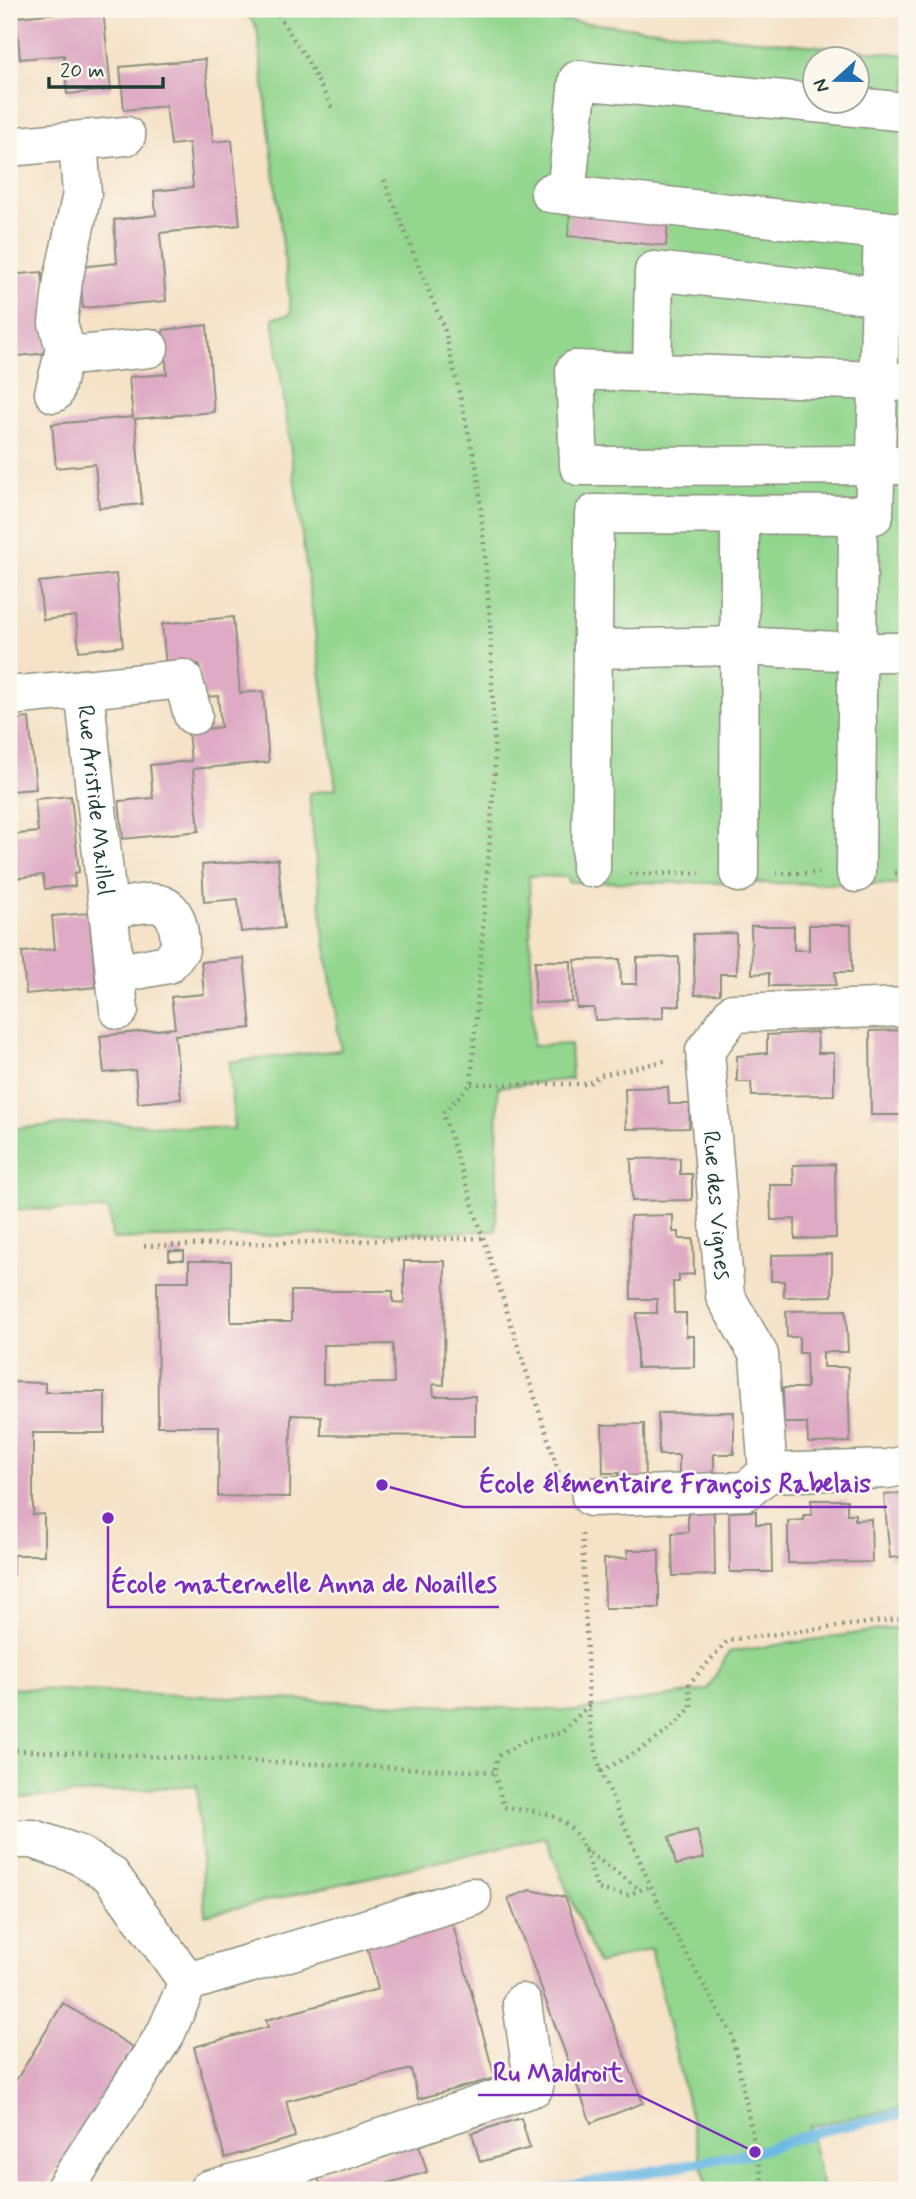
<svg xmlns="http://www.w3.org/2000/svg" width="916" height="2199" viewBox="0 0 916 2199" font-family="Mynerve,sans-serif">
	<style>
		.green { fill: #93d68e; stroke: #598a61; stroke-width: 2; fill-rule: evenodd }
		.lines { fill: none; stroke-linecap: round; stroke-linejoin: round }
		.stream { stroke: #6ab8e4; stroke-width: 10 }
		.building { fill: #deaac4; fill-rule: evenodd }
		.minor-casing { stroke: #8a907e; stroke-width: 41 }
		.path { stroke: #8a907e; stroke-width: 4.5; stroke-dasharray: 2 5; stroke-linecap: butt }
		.minor { stroke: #fff; stroke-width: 38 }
		.labels { text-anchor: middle; stroke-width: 5; stroke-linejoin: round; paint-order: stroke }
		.street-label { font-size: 24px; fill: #1f3d34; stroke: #fbf7ec }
		.leader { fill: none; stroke: #7b2cbf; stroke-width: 2.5 }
		.callout-dot { fill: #7b2cbf; stroke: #fbf7ec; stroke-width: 2.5 }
		.callout-label { font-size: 26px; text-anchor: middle; font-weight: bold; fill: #7b2cbf; stroke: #fbf7ec; stroke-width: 5; stroke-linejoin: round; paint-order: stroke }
	</style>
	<rect width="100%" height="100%" fill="#fbf7ec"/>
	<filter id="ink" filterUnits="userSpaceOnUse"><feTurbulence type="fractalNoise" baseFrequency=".0143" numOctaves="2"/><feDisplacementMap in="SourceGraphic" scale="14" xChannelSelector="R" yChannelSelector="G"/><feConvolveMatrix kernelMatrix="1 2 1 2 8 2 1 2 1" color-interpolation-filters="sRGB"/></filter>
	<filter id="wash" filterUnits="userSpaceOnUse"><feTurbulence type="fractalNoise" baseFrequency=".00686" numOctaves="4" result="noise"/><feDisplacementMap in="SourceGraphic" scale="28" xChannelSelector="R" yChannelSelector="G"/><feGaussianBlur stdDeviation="1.57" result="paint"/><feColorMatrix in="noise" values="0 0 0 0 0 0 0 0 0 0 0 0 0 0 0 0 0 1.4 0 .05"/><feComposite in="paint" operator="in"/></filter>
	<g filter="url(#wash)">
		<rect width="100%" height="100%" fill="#f5e2c7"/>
		<path class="green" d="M244,9H546L547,19L907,55V884L569,882L568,877L529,876L533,1046L570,1044L572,1079L498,1087L496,1231L112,1239L109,1210L9,1209V1129L93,1122L234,1129L229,1062L341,1050L323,928L309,793L336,789L273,318L291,314L257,28ZM814,60H856V102H814Z
			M907,1626V2107L809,2126L823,2190H708L651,1949L598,1964L545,1837L205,1915L197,1785L9,1799V1688L577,1711L707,1690L729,1652Z"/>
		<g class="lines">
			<path class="stream" d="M549,2190L755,2152L820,2131L907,2113"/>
		</g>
		<g id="blocks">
			<path class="building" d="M103,9L111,90L67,94L64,55L20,59L16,17Z
				M205,59L213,142L232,140L240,225L160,233L166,301L83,308L79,267L117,263L114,220L156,215L154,191L193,187L189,143L171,145L166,106L124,110L120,67Z
				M570,213L668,223L666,246L568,236Z
				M9,222H11L15,266L9,267Z
				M42,272L49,353L9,357V275Z
				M207,325L214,412L135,419L142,504L99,508L95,464L56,468L52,424L133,417L129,377L167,374L163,330Z
				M116,574L123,646L79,651L76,616L43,620L39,582Z
				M233,617L240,693L263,691L269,762L193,769L199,831L123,839L119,801L153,798L150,765L191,761L188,731L221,727L218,696L203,697L199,664L166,667L162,624Z
				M29,718L36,789L9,791V720Z
				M71,796L79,872L74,873L75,886L45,889L43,875L9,879V835L38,832L35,799Z
				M278,859L284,928L241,932L238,899L204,902L202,865Z
				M89,913L96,987L26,994L22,952L55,949L52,916Z
				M809,925H851L852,972H835L836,985L777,986H769V973L752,974L751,926H794V950H809Z
				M736,933L737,974H720V994L695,995L693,934Z
				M679,957L680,1006H663V1018L595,1020L594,1008H577L575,960L620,959L621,984H637V958Z
				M244,958L251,1028L175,1035L181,1099L138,1103L135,1070L104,1073L100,1036L175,1028L171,997L204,994L201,962Z
				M535,961H571L572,1002L535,1003Z
				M907,1030V1098H901L902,1115H871L870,1031Z
				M817,1032L818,1053H834V1095L752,1096L751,1082H737V1056L767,1053V1035Z
				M668,1087L669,1104H690L689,1128L626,1129L625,1088Z
				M680,1158V1174H692V1200L632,1201L631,1159Z
				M835,1164L836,1238L795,1239V1219L771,1220L770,1185H794L793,1165Z
				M673,1215V1232H679V1239H693L694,1274L679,1275V1282H673L674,1313H686V1336H694V1367L637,1368V1313H657V1299H631L630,1216Z
				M169,1251H184V1260H169Z
				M832,1254V1296L784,1297V1281H771V1255Z
				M189,1261H231V1322H291V1291H393V1302L404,1303V1261H445L444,1385L433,1384L434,1396H475V1436L321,1435V1416L291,1415L290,1497L218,1496L219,1426H158L157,1281H189ZM393,1344L394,1383L323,1384V1345Z
				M846,1310L848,1352H823V1367H848L850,1442L808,1443L807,1423H784L783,1388H807L806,1353H799V1337H787L786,1311Z
				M9,1382L45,1383V1392H105V1433H33V1515L44,1514V1555H13V1575H9Z
				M734,1412V1454H714V1478L679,1479V1455H659L658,1413Z
				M644,1424L645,1485H619V1473H603L602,1425Z
				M903,1493H907V1556L890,1558L884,1495Z
				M811,1500H847V1514H855V1520L871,1519L872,1562L788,1563V1521L804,1520V1515H812Z
				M756,1511V1524H771L772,1572H730L729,1512Z
				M714,1512L715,1575L673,1576L672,1533L688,1532V1513Z
				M627,1550H659V1608H605L604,1559L628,1558Z
				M697,1830L704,1858L676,1865L669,1837Z
				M530,1890L565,1897L643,2103L591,2123L508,1898Z
				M452,1921L495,2078L418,2099L411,2069L286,2101L295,2137L225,2158L194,2047L268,2027L266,2020L378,1989L366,1944Z
				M63,2003L133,2047L44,2190H9V2092Z
				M521,2118L530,2148L480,2162L472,2133Z
				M419,2145L427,2172L364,2190H322L317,2174Z"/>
		</g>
	</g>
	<g filter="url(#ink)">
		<use href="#blocks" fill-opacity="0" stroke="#8a907e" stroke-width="2"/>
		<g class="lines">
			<g class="minor-casing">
				<g id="minor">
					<path d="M78,141L82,194L63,280L58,323L65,349L80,355L149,348"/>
					<path d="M9,147L126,136"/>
					<path d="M550,193L907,233"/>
					<path d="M566,195L578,80L907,112"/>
					<path d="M652,373L654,271L905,299"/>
					<path d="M907,382L575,370L579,466L907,465"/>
					<path d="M54,393L65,349"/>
					<path d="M593,649L740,646L857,652H907"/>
					<path d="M84,689L183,679L193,715"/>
					<path id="s1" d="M9,696L84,689L119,1010"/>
					<path d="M591,868L594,514L874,515L883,230"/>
					<path d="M739,873L740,514"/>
					<path d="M856,873L858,514"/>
					<path d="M108,910C151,901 180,891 180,949L168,964L115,974"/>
					<path id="s2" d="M907,1007L733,1013L705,1051L725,1296L759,1355L768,1473L887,1469L907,1465"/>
					<path d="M591,1497L746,1491L768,1473"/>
					<path d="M9,1839H33L77,1854L110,1874L188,1982"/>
					<path d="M64,2190L166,2033L188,1982L472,1897"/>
					<path d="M208,2190L277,2172L534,2087L522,2003"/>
				</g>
			</g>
			<path class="path" d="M274,9L306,58L332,108
				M384,180L445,331L478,474L490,621L495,770L471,1084L443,1113L560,1476
				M776,873H819
				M895,873H907
				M629,874L700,873
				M471,1084H588L601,1075L669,1060
				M144,1246L483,1238
				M582,1534L590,1726L601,1771L660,1907L732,2035L764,2190
				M589,1705L561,1733L528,1739L498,1756L494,1772L504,1807C517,1810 531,1810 543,1813C582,1823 587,1856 597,1889L627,1895L651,1886
				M9,1750L494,1772
				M601,1771C635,1753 666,1738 691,1707L689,1684L728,1640L907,1618
				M584,1849L641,1890"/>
			<use href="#minor" class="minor"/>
		</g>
	</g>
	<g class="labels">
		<g class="street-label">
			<text dy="8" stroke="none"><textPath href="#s1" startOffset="187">Rue Aristide Maillol</textPath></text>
			<text dy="8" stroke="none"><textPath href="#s2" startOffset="376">Rue des Vignes</textPath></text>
		</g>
	</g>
	<path class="leader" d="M382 1485L463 1507H887M108 1518L108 1607H499M755 2152L638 2095H478"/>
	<g class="callout-dot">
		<circle cx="382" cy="1485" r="7"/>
		<circle cx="108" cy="1518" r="7"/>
		<circle cx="755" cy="2152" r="7"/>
	</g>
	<g class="callout-label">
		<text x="675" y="1492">École élémentaire François Rabelais</text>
		<text x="304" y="1592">École maternelle Anna de Noailles</text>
		<text x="558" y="2081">Ru Maldroit</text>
	</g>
	<rect width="916" height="2199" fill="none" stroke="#fbf7ec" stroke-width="35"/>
	<g transform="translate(836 80) rotate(249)"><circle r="33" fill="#fbf7ec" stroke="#a3ada2" stroke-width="2"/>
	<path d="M0-5L12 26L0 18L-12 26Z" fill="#1f6fb2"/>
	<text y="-10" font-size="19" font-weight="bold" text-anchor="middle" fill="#1f3d34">N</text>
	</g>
	<path d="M49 77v10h114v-10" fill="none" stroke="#1f3d34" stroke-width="3.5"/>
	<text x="60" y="77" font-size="21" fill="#1f3d34" stroke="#fbf7ec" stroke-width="5" paint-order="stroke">20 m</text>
</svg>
